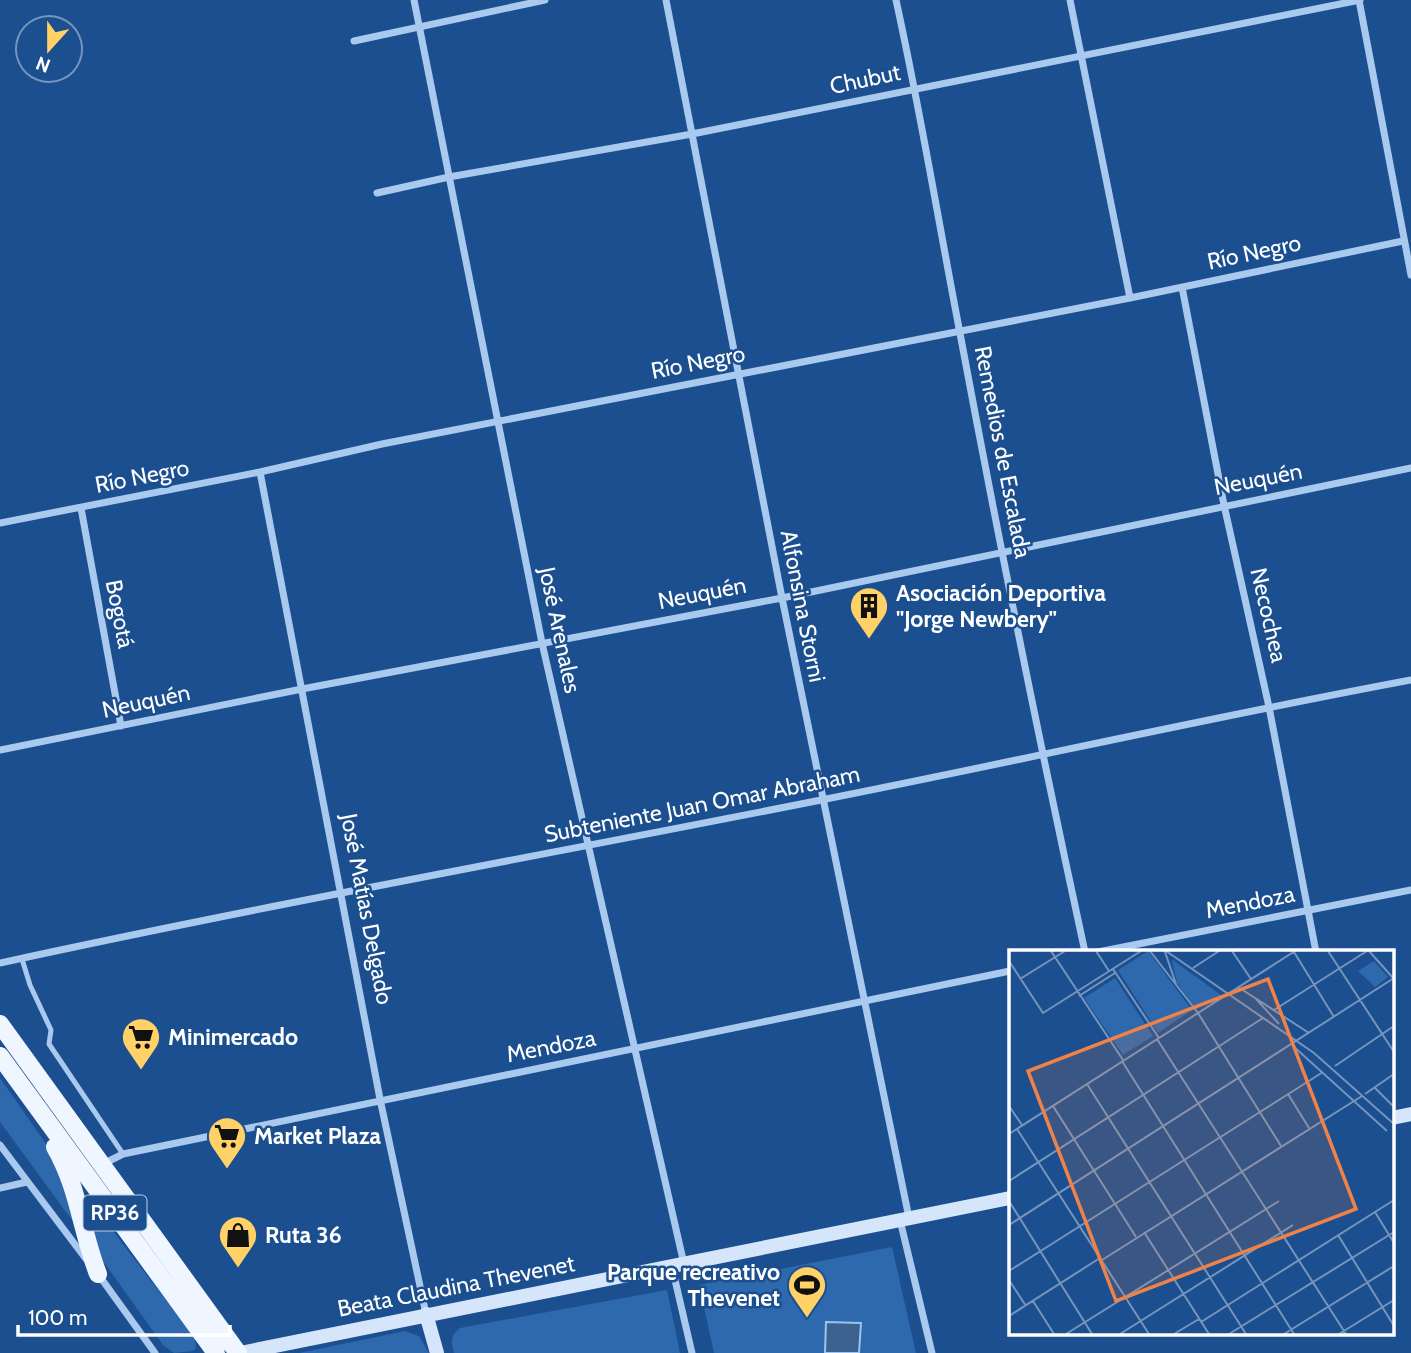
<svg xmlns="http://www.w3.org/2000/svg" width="1411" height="1353" viewBox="0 0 1411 1353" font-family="Cabin,sans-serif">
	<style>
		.green { fill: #2e69ad }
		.water { fill: #3c6290; stroke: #9cc4f0; stroke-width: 2 }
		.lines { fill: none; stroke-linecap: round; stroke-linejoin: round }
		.lane { stroke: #a9c9ee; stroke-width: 5 }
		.street { stroke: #a9c9ee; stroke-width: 7 }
		.secondary { stroke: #d6e6fa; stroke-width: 14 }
		.primary { stroke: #f0f6ff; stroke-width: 18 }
		.labels { text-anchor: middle; stroke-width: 5; stroke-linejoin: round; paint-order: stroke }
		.shield { fill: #1b4f8f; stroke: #bbcadd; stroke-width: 2 }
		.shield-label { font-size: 21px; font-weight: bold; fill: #fff }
		.street-label { font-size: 23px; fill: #fff; stroke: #1b4f8f }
		.poi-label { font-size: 23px; font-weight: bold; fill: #fff; stroke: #1b4f8f; text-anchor: start }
		.inset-road { fill: none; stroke: #7695bc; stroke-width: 2 }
		.view { fill: #ee8249; fill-opacity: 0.15; stroke: #ee8249; stroke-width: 3.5 }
		.inset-edge { fill: none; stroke: #fff; stroke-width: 3.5 }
	</style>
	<rect width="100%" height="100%" fill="#1b4f8f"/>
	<path class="green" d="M0,1078L44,1141L62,1173L80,1231L0,1122Z
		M86,1196L195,1338L196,1348L193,1351L174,1353L163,1345L103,1261L94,1243L84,1197Z
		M892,1247L916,1353H714L699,1285Z
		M667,1290L680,1353H454C451,1342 450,1335 460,1328Z
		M405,1331L419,1336L429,1353H299Z"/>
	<path class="water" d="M826,1322L861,1323L859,1353H825Z"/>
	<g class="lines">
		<path class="lane" d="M22,959L30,985L51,1030L49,1044L123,1154"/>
		<path class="street" d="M414,0L542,643L684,1264
			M666,0L782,598L909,1218
			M896,0C920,109 938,219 959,328C998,537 1040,745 1085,952
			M1070,0L1130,298
			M1359,0L1411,275
			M354,41L545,0
			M377,193L449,177L692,134L1360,0
			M1182,287L1224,505L1269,707L1316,952
			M260,472L380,1099L426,1314
			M81,508L121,726
			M0,523L260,472L382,444L1130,298L1403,241
			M0,750L302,689L782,598L1411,468
			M1098,952L1411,890
			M0,963C271,904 544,855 816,801C1014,762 1212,717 1411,680
			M0,1145L86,1259
			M101,1165L123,1154C419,1091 715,1033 1010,971
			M0,1188L27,1182
			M900,1220L932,1353
			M672,1267L692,1353
			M98,1274L155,1353"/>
		<path class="secondary" d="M1392,1118L1411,1114
			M426,1314L437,1353
			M240,1353L1010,1198"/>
		<path class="primary" d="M0,1024L238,1353
			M0,1056L216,1353
			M55,1147C79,1189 81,1230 98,1274"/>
	</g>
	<defs>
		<g id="building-pin" transform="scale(2.0125)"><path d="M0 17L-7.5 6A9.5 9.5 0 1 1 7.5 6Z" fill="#ffd166" stroke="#1b4f8f"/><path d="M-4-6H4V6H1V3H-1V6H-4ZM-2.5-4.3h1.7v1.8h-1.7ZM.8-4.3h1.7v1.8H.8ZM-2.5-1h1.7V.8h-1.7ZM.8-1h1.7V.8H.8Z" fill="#111"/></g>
		<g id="supermarket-pin" transform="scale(2.0125)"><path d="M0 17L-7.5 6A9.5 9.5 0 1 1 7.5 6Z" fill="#ffd166" stroke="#1b4f8f"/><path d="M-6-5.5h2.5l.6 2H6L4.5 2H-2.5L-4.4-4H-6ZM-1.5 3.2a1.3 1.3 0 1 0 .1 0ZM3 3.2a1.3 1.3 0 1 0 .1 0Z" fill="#111"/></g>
		<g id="shop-pin" transform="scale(2.0125)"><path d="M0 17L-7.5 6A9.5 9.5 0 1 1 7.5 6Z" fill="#ffd166" stroke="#1b4f8f"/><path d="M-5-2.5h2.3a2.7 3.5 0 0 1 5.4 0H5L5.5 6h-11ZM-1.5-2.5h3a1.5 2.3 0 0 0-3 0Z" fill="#111"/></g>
		<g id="stadium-pin" transform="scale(2.0125)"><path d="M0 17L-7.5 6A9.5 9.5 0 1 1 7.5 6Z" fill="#ffd166" stroke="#1b4f8f"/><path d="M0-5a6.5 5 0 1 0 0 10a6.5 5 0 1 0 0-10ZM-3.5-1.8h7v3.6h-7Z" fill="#111"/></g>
	</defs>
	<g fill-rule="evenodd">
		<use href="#building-pin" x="869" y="606"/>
		<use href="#supermarket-pin" x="141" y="1037"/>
		<use href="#supermarket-pin" x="227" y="1136"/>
		<use href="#shop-pin" x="238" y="1235"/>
		<use href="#stadium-pin" x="807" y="1285"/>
	</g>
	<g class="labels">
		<rect class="shield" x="83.5" y="1195.5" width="63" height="35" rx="5"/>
		<g class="shield-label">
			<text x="115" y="1220">RP36</text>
		</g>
		<g class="street-label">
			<text transform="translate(865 79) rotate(-12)" y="8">Chubut</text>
			<text transform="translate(1254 252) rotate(-12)" y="8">Río Negro</text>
			<text transform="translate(698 362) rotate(-11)" y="8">Río Negro</text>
			<text transform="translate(1003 452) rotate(79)" y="8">Remedios de Escalada</text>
			<text transform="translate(142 476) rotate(-11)" y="8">Río Negro</text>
			<text transform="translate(1258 479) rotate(-11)" y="8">Neuquén</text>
			<text transform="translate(702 593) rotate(-11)" y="8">Neuquén</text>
			<text transform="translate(803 606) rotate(79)" y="8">Alfonsina Storni</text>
			<text transform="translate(120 614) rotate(79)" y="8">Bogotá</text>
			<text transform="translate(1269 615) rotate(77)" y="8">Necochea</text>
			<text transform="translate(560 630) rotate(78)" y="8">José Arenales</text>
			<text transform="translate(146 701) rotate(-12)" y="8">Neuquén</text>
			<text transform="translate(702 804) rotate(-11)" y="8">Subteniente Juan Omar Abraham</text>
			<text transform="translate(1250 902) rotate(-11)" y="8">Mendoza</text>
			<text transform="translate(367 909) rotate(79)" y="8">José Matías Delgado</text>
			<text transform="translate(551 1046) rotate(-11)" y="8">Mendoza</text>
			<text transform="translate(456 1286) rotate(-11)" y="8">Beata Claudina Thevenet</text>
		</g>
		<g class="poi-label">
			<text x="896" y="601">Asociación Deportiva<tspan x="896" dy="26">"Jorge Newbery"</tspan></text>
			<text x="168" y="1045">Minimercado</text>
			<text x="254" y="1144">Market Plaza</text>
			<text x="265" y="1243">Ruta 36</text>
			<text x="780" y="1280" text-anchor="end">Parque recreativo<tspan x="780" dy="26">Thevenet</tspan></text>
		</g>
	</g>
	<g transform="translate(1009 950)">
		<rect width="385" height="385" fill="#1b4f8f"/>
		<path d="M139,1L183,60L149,83L109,20ZM163,11L164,10L212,45L187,59L168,33ZM365,11L379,27L366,37L349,21ZM106,28L144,86L114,105L75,48Z" fill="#2e69ad"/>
		<path class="inset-road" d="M42,1L114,110M87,1L100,21M141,1L189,63L272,196M157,1L305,103L385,174M223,1L242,29M319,1L385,102M360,1L385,29M156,2L167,34M285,2L325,67M0,11L34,63L132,1M184,18L210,1M104,19L150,88M11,29L56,1M229,37L300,83M70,46L106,23M247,49L270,74M265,60L358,1M148,89L337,384M284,96L378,181M113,111L285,384M326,116L385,76M78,134L237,384M365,137L385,157M279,144L300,178M356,144L385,124M0,156L13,175M44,156L127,287M8,179L140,384M0,184L286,1M0,231L254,68M0,251L83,384M366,262L385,293M0,275L385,28M135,282L200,384M329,285L385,376M93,310L353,146M0,321L314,122M0,330L17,356M24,351L45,384M0,366L91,308M192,372L385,250M57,384L270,251M111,384L284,275M165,384L190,369M220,384L385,282M275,384L385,316M330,384L385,350"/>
		<path class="view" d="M259,29L347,259L107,351L19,121Z"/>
		<rect width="385" height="385" class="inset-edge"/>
	</g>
	<g transform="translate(49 49) rotate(201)"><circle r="33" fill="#1b4f8f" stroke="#7695bc" stroke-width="2"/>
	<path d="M0-5L12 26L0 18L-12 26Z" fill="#ffd166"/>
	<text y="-10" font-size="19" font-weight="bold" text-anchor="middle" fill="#ffffff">N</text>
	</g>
	<path d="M18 1325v10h212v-10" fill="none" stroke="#ffffff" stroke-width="3.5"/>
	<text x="28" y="1325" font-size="21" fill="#ffffff" stroke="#1b4f8f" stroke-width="5" paint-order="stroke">100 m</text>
</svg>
